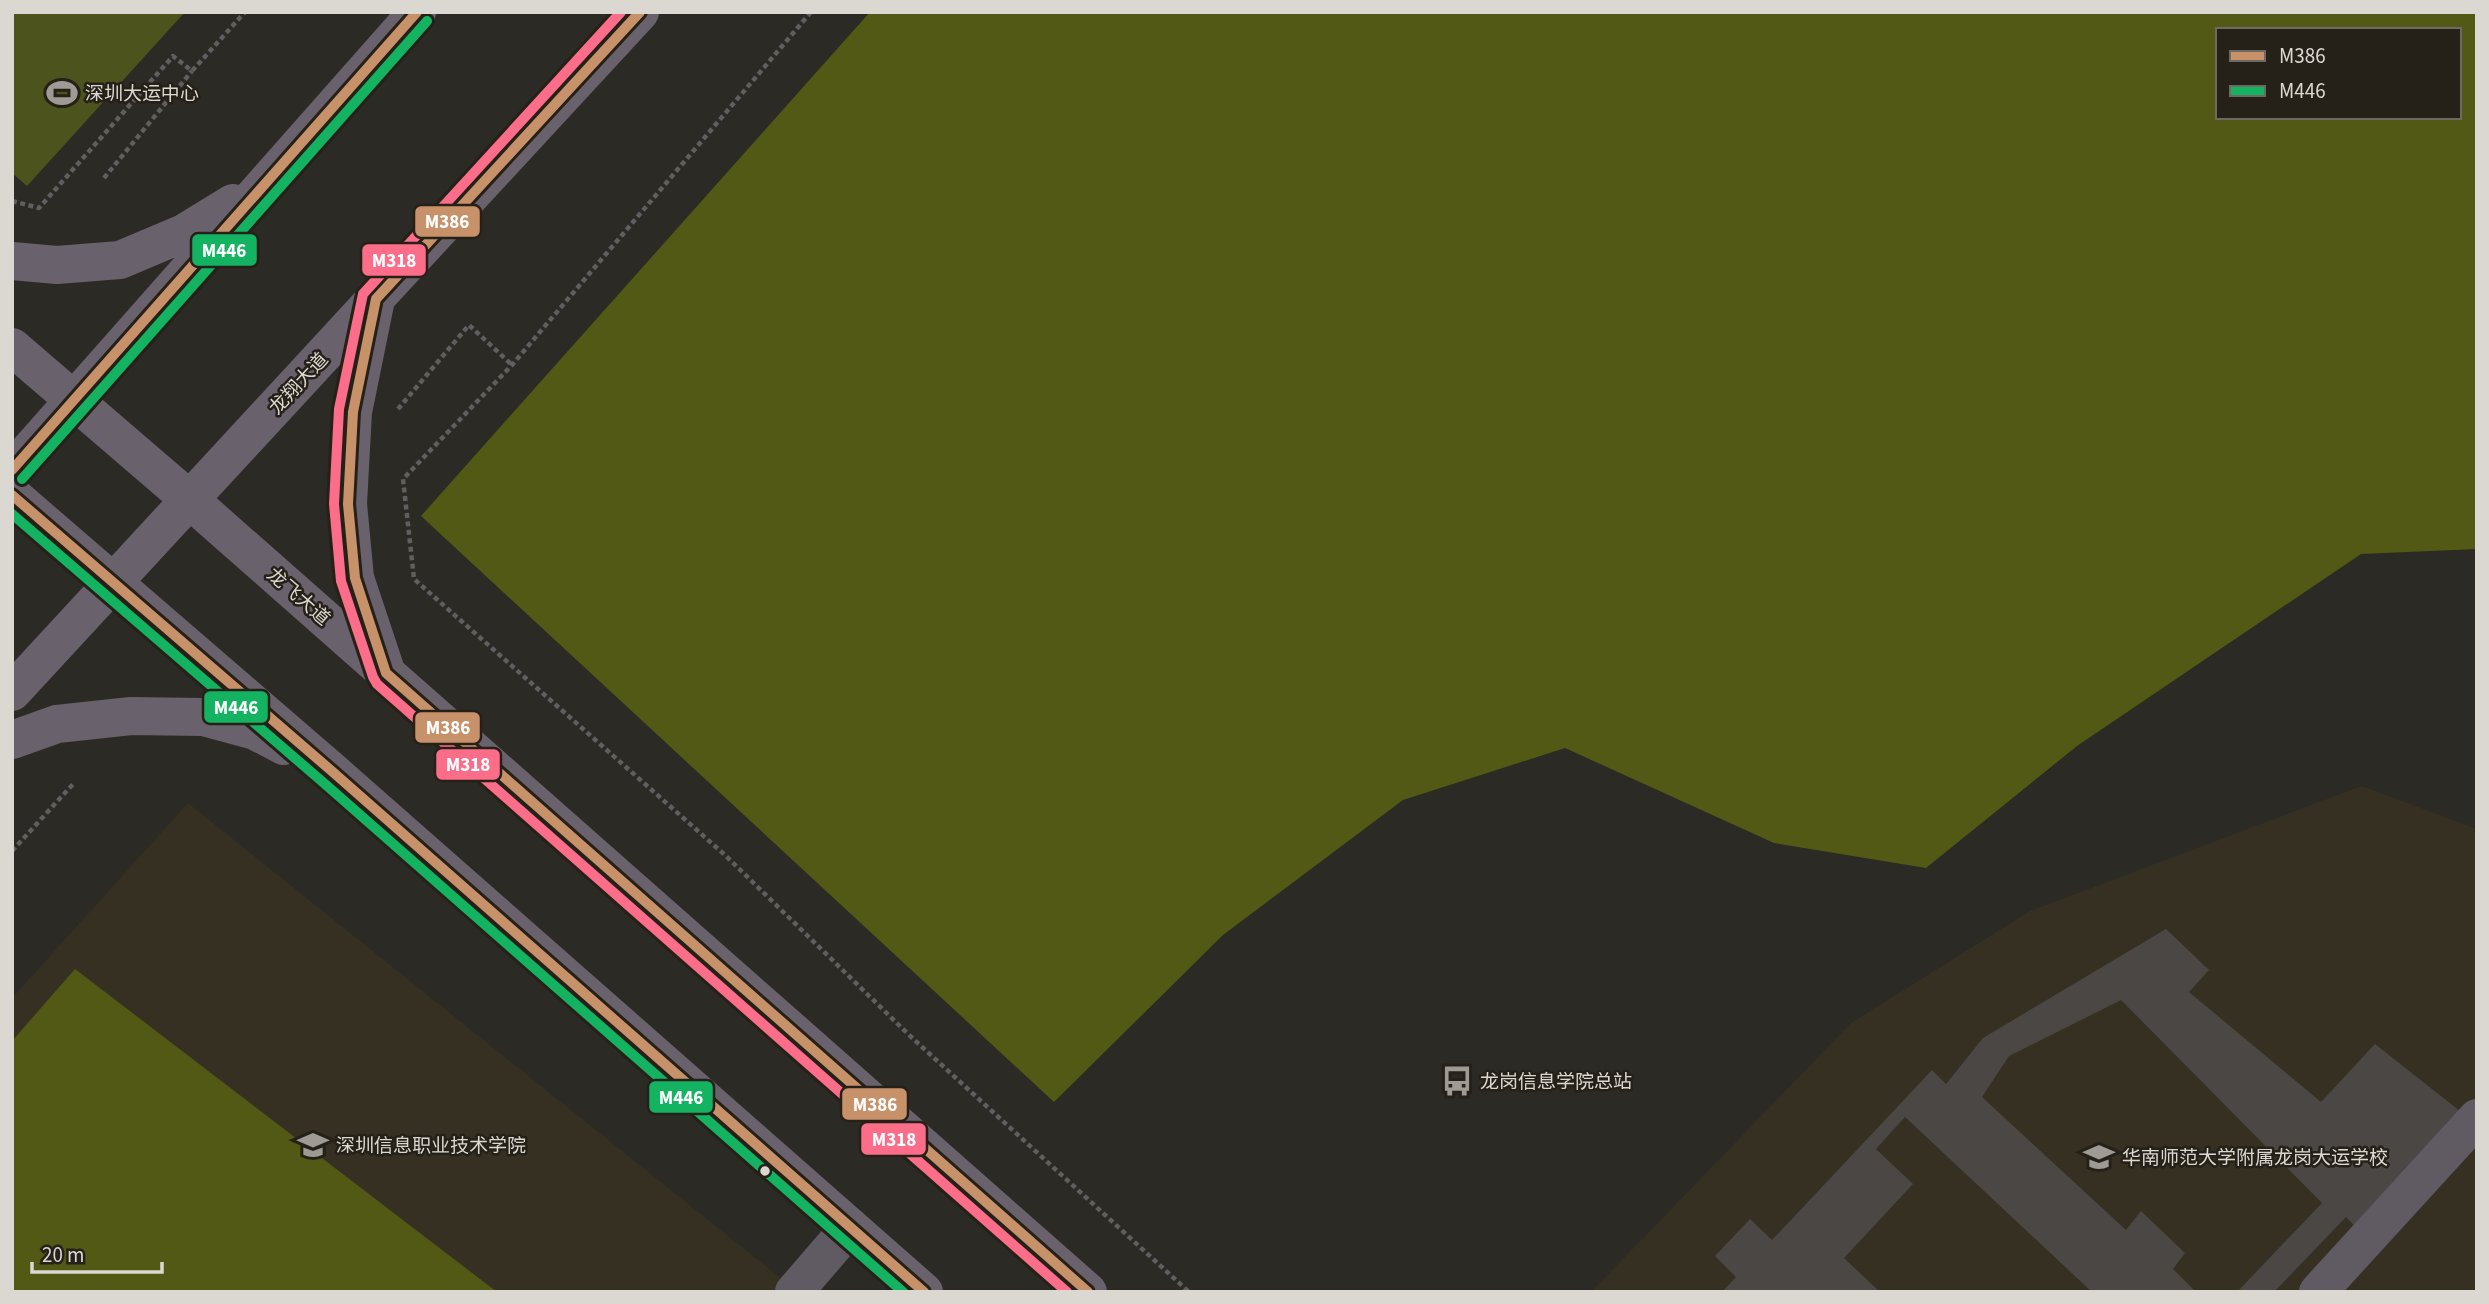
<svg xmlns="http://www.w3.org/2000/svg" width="2489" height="1304" viewBox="0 0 2489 1304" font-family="'Source Sans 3','Noto Sans SC',sans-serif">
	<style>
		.built { fill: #363022 }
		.green { fill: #4c531c }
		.forest { fill: #515915; fill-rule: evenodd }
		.building { fill: #4a4745 }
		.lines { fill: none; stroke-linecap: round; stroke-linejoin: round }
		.path { stroke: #615d60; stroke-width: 4.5; stroke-dasharray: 5 3.5; stroke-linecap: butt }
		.minor { stroke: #605a62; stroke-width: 38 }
		.major { stroke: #69616c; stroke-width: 38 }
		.bus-1-casing { stroke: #252118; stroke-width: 16 }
		.bus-2-casing { stroke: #252118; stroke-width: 16 }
		.bus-3-casing { stroke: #252118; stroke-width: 16 }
		.bus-1 { stroke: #c7916a; stroke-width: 10 }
		.bus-2 { stroke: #13b361; stroke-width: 10 }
		.bus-3 { stroke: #fb6d88; stroke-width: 10 }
		.bus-dot { fill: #dbd8d2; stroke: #252118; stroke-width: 2.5 }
		.labels { text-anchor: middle; stroke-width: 5; stroke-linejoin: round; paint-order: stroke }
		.poi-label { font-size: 19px; fill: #dbd8d2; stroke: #252118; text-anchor: start }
		.street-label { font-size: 19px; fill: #dbd8d2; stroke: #252118 }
		.line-badge { stroke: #252118; stroke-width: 2.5 }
		.badge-label { font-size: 19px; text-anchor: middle; font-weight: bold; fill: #fff }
	</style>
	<rect width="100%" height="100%" fill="#2c2a25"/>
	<path class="built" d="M2362,786L2477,829V1292H1591L1851,1023L2030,911Z
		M188,803L798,1292H12V998Z"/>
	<path class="green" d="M12,12H185L27,186L12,173Z"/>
	<path class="forest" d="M870,12H2477V549L2361,554L2077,746L1926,868L1774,843L1565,748L1403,800L1223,935L1054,1102L421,516ZM2218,30H2459V117H2218Z
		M75,969L497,1292H12V1041Z"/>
	<path class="building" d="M2166,929L2209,970L2189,992L2321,1102L2375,1044L2465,1115L2356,1227L2346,1217L2274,1292H2237L2322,1203L2121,1000L2009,1056L1982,1097L2126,1230L2141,1211L2185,1253L2173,1269L2196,1292H2092L1905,1117L1876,1149L1913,1184L1844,1258L1880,1292H1722L1736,1277L1715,1256L1750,1219L1772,1240L1932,1070L1946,1084L1983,1038Z"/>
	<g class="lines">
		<path class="path" d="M811,12L512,365L403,479L414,579L725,855L908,1034L1189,1292
			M104,178L192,71
			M12,201L39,208L173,56L192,71L245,12
			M398,409L469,325L512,365
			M12,851L74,783"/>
		<path class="minor" d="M794,1292L850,1227
			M2318,1292L2477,1118"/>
		<path class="major" d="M12,261L57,265L120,260L184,233L233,203
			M376,299L353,412L348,504L355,578L386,671
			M12,347L190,500L1088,1292
			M12,470L417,12
			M12,495L334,773L924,1292
			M12,692L640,12
			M12,740L57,724L131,716L203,717L255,731L284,746"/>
		<g class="bus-1-casing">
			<path id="bus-1" d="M640,12L376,299L353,412L348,504L355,578L386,673L1088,1292
				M12,470L417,12
				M12,495L334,773L924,1292"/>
		</g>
		<g class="bus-2-casing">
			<path id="bus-2" d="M22,479L427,21
				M12,514L325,784L903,1292"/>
		</g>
		<g class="bus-3-casing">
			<path id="bus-3" d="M621,12L363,294L339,409L334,504L341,581L373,677L377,684L1067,1292"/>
		</g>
		<use href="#bus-1" class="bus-1"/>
		<use href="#bus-2" class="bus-2"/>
		<use href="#bus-3" class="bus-3"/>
	</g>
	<defs>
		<g id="stadium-bare" transform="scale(2.415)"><path d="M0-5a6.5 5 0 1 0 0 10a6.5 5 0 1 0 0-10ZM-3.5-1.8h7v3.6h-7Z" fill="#9e9b95" stroke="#252118" stroke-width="2.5" paint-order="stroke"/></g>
		<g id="bus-bare" transform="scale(2.415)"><path d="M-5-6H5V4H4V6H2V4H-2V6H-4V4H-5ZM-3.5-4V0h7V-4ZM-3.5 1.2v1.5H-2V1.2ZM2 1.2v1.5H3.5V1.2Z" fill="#9e9b95" stroke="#252118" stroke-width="2.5" paint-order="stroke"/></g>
		<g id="university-bare" transform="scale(2.415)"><path d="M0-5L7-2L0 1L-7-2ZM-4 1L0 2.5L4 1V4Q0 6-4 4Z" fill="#9e9b95" stroke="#252118" stroke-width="2.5" paint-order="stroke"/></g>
		<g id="school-bare" transform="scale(2.415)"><path d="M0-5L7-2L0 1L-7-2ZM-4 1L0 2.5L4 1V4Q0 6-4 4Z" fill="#9e9b95" stroke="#252118" stroke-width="2.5" paint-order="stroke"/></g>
	</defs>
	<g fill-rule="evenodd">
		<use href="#stadium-bare" x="62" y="93"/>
		<use href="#bus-bare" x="1457" y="1081"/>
		<use href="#university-bare" x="313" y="1145"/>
		<use href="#school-bare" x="2099" y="1157"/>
	</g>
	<circle class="bus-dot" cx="765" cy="1171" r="6"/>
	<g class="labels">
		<g class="poi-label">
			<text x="85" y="100">深圳大运中心</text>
			<text x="1480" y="1088">龙岗信息学院总站</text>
			<text x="336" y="1152">深圳信息职业技术学院</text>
			<text x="2122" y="1164">华南师范大学附属龙岗大运学校</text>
		</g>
		<g class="street-label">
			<text transform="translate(298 383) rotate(-47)" y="7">龙翔大道</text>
			<text transform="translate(299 596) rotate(41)" y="7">龙飞大道</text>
		</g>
	</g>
	<g class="line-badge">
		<rect x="414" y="205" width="67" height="33" rx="7" fill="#c7916a"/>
		<rect x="191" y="233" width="67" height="34" rx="7" fill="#13b361"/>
		<rect x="361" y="243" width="66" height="34" rx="7" fill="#fb6d88"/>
		<rect x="203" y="690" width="66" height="34" rx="7" fill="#13b361"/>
		<rect x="414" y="711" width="67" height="33" rx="7" fill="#c7916a"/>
		<rect x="435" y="748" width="66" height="33" rx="7" fill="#fb6d88"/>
		<rect x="648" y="1080" width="66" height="34" rx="7" fill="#13b361"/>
		<rect x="841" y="1087" width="67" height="34" rx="7" fill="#c7916a"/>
		<rect x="860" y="1122" width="67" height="34" rx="7" fill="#fb6d88"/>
	</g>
	<g class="badge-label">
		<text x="447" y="228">M386</text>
		<text x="224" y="257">M446</text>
		<text x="394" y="267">M318</text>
		<text x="236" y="714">M446</text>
		<text x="448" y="734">M386</text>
		<text x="468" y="771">M318</text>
		<text x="681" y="1104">M446</text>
		<text x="875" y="1111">M386</text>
		<text x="894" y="1146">M318</text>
	</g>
	<rect width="2489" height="1304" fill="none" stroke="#dbd8d2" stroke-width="28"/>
	<rect x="2216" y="28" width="245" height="91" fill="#252118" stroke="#6e6a62" stroke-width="2"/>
	<rect x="2230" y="51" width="35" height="10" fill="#c7916a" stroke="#6e6a62" stroke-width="2"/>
	<text x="2279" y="63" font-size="21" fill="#dbd8d2">M386</text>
	<rect x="2230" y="86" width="35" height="10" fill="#13b361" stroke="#6e6a62" stroke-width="2"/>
	<text x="2279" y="98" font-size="21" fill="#dbd8d2">M446</text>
	<path d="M32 1262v10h130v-10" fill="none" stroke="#dbd8d2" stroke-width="3.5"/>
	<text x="42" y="1262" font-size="21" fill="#dbd8d2" stroke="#252118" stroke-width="5" paint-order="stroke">20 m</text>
</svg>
